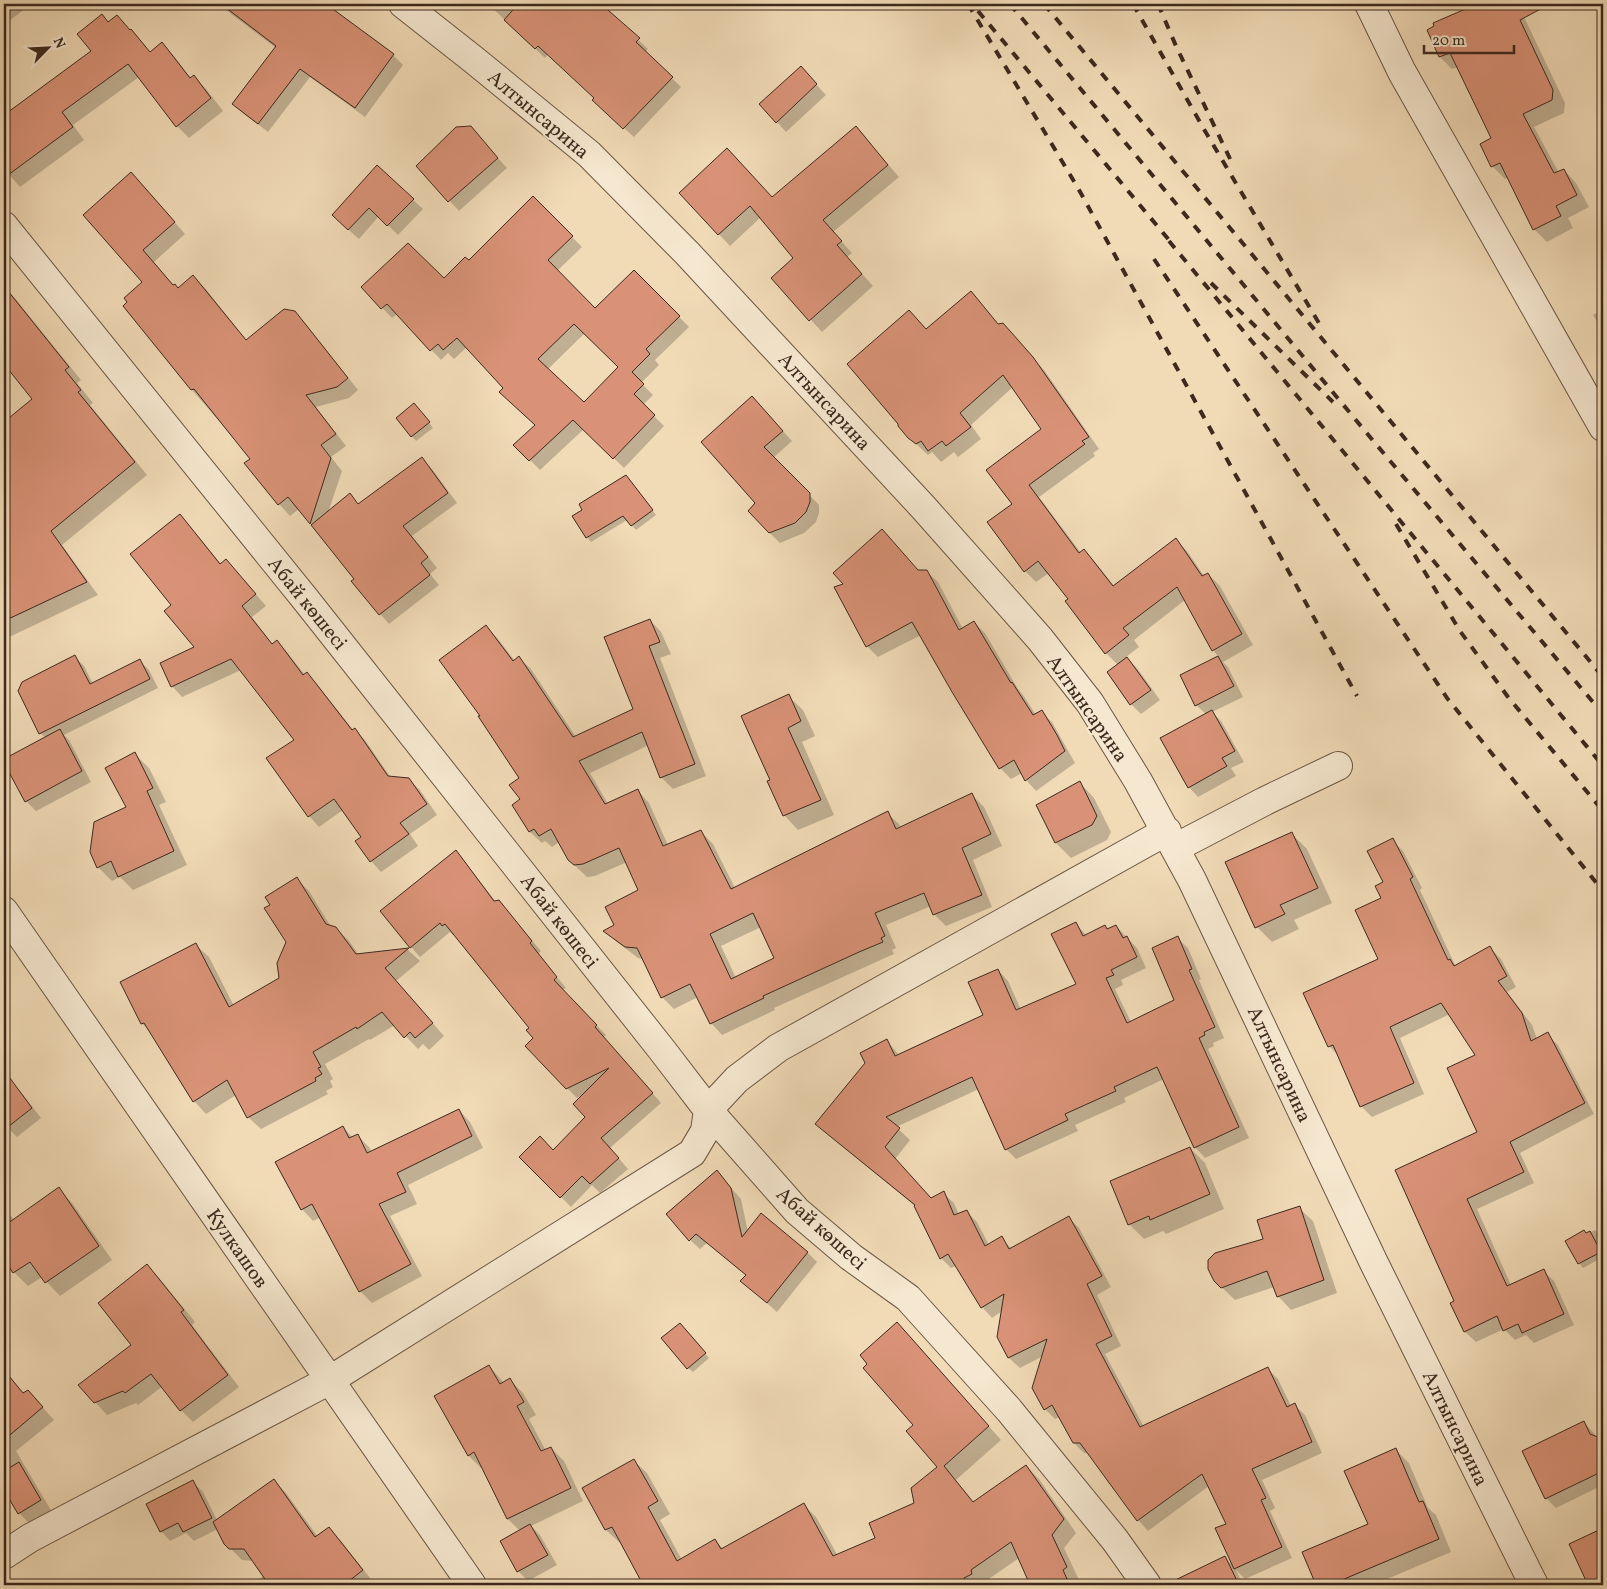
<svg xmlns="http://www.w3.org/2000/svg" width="1607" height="1589" viewBox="0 0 1607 1589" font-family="Vollkorn,serif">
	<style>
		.shadow { fill: #0003; fill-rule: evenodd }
		.building { fill: #d99277; stroke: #3d291e; fill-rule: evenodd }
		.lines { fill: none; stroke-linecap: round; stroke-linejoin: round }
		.minor-casing { stroke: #6a5644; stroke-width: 30 }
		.minor { stroke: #f6e8d0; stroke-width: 28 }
		.rail { stroke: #3d291e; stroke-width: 4; stroke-dasharray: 9 9; stroke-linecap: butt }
		.labels { text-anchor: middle; stroke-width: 4; stroke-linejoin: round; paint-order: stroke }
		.street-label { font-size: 20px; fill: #3d291e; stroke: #f6e8d0 }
	</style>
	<rect width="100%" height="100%" fill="#f1dbb7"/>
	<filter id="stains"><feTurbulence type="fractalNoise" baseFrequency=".004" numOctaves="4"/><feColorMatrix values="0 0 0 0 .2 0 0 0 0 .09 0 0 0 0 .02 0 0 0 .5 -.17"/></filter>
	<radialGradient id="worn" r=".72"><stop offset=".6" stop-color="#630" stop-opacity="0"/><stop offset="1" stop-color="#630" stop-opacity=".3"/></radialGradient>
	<path class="shadow" d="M4,4H31L4,25Z
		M218,4H324L393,55L403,65L365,117L310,77L268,132L243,113L233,104L276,48Z
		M488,4H600L648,49L645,52L681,87L634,137L603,109L596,98L548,54L545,58Z
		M102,16L109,23L131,31L151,53L162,44L174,56L191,79L194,77L206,89L223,111L189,138L177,126L139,77L73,125L84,140L20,187L4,169V117L93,51Z
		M1524,17L1565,103L1564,113L1534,127L1559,173L1564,170L1576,183L1589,207L1568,218L1573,228L1547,242L1534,229L1508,177L1505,179L1492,166L1493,139L1458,67L1452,69L1440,57L1429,30Z
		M810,78L826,95L786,132L777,122Z
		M856,127L899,177L833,232L852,253L847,257L873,286L822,332L773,278L795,258L761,217L730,246L680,193L772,198Z
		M480,138L507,168L459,211L418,166Z
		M377,167L423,209L398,235L379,216L359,239L343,225Z
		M143,186L185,234L154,262L174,286L178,289L193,277L205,288L247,341L294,312L306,324L358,390L349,398L316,407L346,446L331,457L342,471L328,513L350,495L359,505L422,459L432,469L457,503L412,536L437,568L430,574L439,585L389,624L353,582L356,579L299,509L290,516L279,504L246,464L252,459L192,390L125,306L144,282L84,215Z
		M533,198L582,247L557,271L595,310L634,271L689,327L655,360L659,365L641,383L653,395L643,405L664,426L624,468L584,429L540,470L515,445L536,425L467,347L454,359L448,353L441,360L397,314L392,318L362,287L444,280L469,262ZM585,333L620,367L584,404L547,370Z
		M4,287L14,297L81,380L77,383L93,403L90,405L147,475L62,545L98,595L5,639L4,523L6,522L4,519V423L34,399L4,362Z
		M971,293L999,325L1003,324L1014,336L1044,370L1099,449L1093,453L1095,456L1039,497L1081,553L1084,551L1095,562L1114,586L1176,540L1187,551L1204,576L1208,574L1220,586L1253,645L1223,662L1228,667L1243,697L1212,712L1221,721L1244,762L1231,768L1236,776L1198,797L1189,787L1206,714L1196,705L1181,676L1219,657L1213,650L1185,600L1134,640L1139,647L1126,657L1137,668L1160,700L1141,714L1131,704L1118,665L1106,653L1070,599L1049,573L1036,582L1025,571L1014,504L1042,429L1013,387L971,425L981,439L958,457L954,452L941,462L932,452L928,455L909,437L926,330Z
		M1603,309V331L1593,315Z
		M762,408L792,441L773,458L819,505V513L816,522L804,533L780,543L770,533L757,503Z
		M419,410L433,428L416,441L398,419Z
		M626,476L656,515L636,530L627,520L591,542L587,537Z
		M180,516L190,526L221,564L236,571L266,606L252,617L273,645L277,642L287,652L305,675L307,674L317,684L354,731L355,730L365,740L391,778L409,779L420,790L437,815L410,834L418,846L381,872L371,861L363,837L343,810L319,827L309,816L296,740L241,670L182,697L172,686L196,647L173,605Z
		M919,571H926L938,582L963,629L974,622L985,633L1018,689L1023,695L1036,715L1041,712L1052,722L1075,763L1036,791L1026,780L1022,773L1011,779L1000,768L921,635L878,657L867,646L836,588Z
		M650,620L661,632L671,654L660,658L706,776L673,789L661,777L649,745L590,773L608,804L638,791L649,803L668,845L701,832L713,844L735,888L887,813L899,824L901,828L972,795L984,807L1002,846L973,860L992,907L946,926L934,914L931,906L886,925L896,948L892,950L894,954L774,1008L775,1010L722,1035L711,1023L698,997L674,1009L662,997L643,959L638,958L617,942L605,931L615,925L640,891L627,862L595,876L587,877L569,860L559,842L552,847L545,841L542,843L530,832L514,805L521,799V779L486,627L498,639L515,661L519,658L531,669L576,737L634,709ZM761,927L775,959L736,978L721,946Z
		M75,657L84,666L93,684L140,661L149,670L158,688L64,735L69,740L91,782L36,811L26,801L4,760L46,738L40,733Z
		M788,696L803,710L815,736L802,742L834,815L798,830L784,815L772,781Z
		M135,754L149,768L166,802L159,805L187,865L133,890L120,877L112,881L98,867L128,808Z
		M1080,783L1094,798L1111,832L1107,840L1071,858L1056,843L1038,805Z
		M1292,834L1307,849L1332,903L1294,920L1299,929L1272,942L1257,927Z
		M1392,840L1403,851L1422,888L1420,890L1456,967L1490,948L1501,959L1516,987L1507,992L1532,1025L1537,1039L1547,1034L1558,1045L1594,1114L1520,1153L1534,1183L1477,1209L1511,1285L1543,1271L1554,1281L1574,1325L1534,1343L1526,1335L1515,1340L1504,1329L1476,1342L1465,1332L1452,1304L1456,1302L1397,1171L1479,1133L1477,1056L1450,1014L1400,1038L1424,1094L1372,1117L1361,1106L1340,1057L1329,1046L1380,960L1384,883Z
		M455,852L465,862L496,902H498L508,912L541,951L538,954L566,988L562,990L606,1035L604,1037L661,1103L610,1148L628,1169L600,1193L592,1185L571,1207L521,1157L553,1152L587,1117L582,1095L577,1098L567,1088L531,1028L454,934L453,935L450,932L420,957L411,947Z
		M297,879L309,891L331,927L336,928L349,941L359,955L408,950L420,961L396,981L444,1036L429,1050L423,1044L418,1049L395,1025L370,1040L369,1039L325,1064L333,1079L330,1081L333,1087L326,1091L328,1094L261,1129L248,1117L236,1095L206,1114L194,1101L151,1033L142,1023L196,945L209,957L234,1006L280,979L287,942L272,905Z
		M1076,924L1087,936L1105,927L1108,930L1116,926L1137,948L1146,968L1121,980L1123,985L1115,989L1131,1022L1175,1001L1177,938L1188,948L1201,979L1199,980L1224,1038L1213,1043L1214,1046L1208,1049L1249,1138L1205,1158L1195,1147L1164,1079L1124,1098L1126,1102L1075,1125L1078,1131L1016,1159L1006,1149L979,1089L896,1127L910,1140L895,1159L931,1199L943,1193L954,1203L959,1215L967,1212L977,1222L989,1245L1001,1238L1012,1249L1069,1218L1079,1228L1111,1287L1097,1295L1121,1346L1105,1354L1144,1427L1267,1368L1278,1379L1291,1406L1294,1405L1305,1415L1322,1453L1262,1480L1275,1508L1270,1511L1292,1558L1245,1579L1236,1570L1243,1585H1201L1195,1572L1225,1558L1233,1566L1227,1524L1209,1486L1148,1531L1138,1520L1089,1453H1084L1074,1443L1060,1417L1055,1419L1045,1409L1043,1356L1020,1368L1009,1358L999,1337L1002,1311L992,1318L982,1307L956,1266L951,1268L941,1258L915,1206L827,1134L817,1124L887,1041L899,1055L985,1015L998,970L1008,981L1021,1010L1077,985Z
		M11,1082L21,1092L41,1118L17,1137L10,1130L4,1135V1088Z
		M459,1110L470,1122L483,1148L408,1185L417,1204L390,1216L422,1276L372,1303L360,1291L321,1217L313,1221L302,1209L343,1127L353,1138L357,1135L369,1147L372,1152Z
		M1190,1148L1205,1163L1224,1209L1166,1234L1163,1231L1144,1239L1129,1224Z
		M717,1172L741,1199L748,1232L807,1252L817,1262L777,1312L742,1281L747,1276L707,1243L700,1249L690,1240Z
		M58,1189L72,1203L112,1260L60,1296L42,1277L28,1286L14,1272L4,1257V1207L14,1220Z
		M1299,1208L1313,1221L1337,1293L1291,1310L1278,1296L1274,1287L1235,1300L1215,1281L1265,1240Z
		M1595,1230L1603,1241V1257L1583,1268L1579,1263L1587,1234Z
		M147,1266L159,1278L195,1322L192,1325L239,1387L193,1422L181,1410L163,1386L138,1405L136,1403L107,1415L95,1402L133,1346Z
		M685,1329L709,1358L693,1372L688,1368Z
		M909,1336L1001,1440L956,1480L974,1503L1026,1466L1039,1479L1076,1533L1064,1548L1079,1580L1075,1583L1076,1585H1031L1019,1558L983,1583L984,1585H637L643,1582L621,1541L619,1542L606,1530L583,1489L634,1461L647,1473L670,1514L660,1520L682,1560L715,1540L723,1549L804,1505L816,1517L838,1556L877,1538L916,1504L939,1467L915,1425Z
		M489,1366L504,1383L510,1380L523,1393L536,1415L529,1419L546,1451L551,1448L564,1461L583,1501L531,1526L540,1535L557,1565L528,1581L518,1571L520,1531L508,1519L483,1467L481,1468L468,1455Z
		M4,1369L24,1394L28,1391L54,1420L16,1451L52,1512L31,1525L19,1513L4,1487Z
		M1584,1423L1594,1433L1596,1437L1603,1440V1485L1556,1508L1546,1498Z
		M1396,1450L1409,1463L1428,1508L1436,1515L1451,1552L1373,1585H1317L1303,1553L1369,1525Z
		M274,1481L286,1493L318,1537L329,1528L341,1541L374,1583L371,1585H252L263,1576L253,1561L242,1560L225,1543L218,1529L194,1541L186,1533L170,1541L161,1531L193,1482L203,1492L217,1520Z
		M1603,1530V1585H1591L1571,1544Z
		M28,1580L33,1585H15Z
		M1459,1582L1463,1585H1451Z"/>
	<path class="building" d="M221,4H326L394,54L355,108L300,69L258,124L232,104L276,46Z
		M518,4H601L640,38L636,42L673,77L623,129L592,100L594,98L538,46L535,49L504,20Z
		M1477,4H1550L1520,20L1553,90L1552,100L1523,114L1554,173L1564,169L1577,195L1556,206L1561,216L1533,230L1500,163L1491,167L1480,144L1491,138L1450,53L1439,57L1427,30L1434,26L1433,23Z
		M102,14L108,22L117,15L130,30L131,29L150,52L162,42L190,78L194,75L211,98L176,127L128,64L62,112L73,127L4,178V115L91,51L77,34Z
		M801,66L817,84L776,123L759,104Z
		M471,126L498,158L448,202L416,166L456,127Z
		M856,126L888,165L823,220L842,241L837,245L862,274L809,321L771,278L793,258L750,206L718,235L679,193L727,148L772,197Z
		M377,165L414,199L387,226L369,208L348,230L332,215Z
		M131,172L175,222L143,250L173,285L175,284L178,288L193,275L246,340L284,309L295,311L348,378L337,387L306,395L336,434L321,445L331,458L310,524L288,497L278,505L244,463L250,459L194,389L191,390L123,306L127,302L124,298L142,282L83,215Z
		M533,196L573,236L548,260L595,308L634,270L680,316L646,349L650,354L632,372L644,384L634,394L655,415L613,459L573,420L529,461L513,445L535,425L499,392L503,388L457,338L443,350L438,344L430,351L387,304L381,309L361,287L408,243L444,278L465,257L469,260ZM574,324L618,367L584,402L538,359Z
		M4,286L69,367L65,370L81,390L78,392L135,462L51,531L87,582L4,621V422L32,399L4,364Z
		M971,291L998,324L1003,323L1033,357L1089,437L1082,441L1085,444L1029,485L1079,553L1084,549L1113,586L1176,538L1202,576L1208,573L1242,634L1212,651L1177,587L1123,628L1129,635L1105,654L1065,601L1068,599L1038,561L1024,572L987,522L1012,504L986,470L1041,429L1003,375L960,413L971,427L946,446L942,441L928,451L921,441L916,444L908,438L898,426V424L847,364L909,310L926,329Z
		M752,396L783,431L764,447L810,493V502L806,512L795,523L769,533L748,511L755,503L701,442Z
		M414,403L430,422L411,437L396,418Z
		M422,457L448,493L403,526L428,557L421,563L430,575L379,615L351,581L354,579L311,525L350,493L358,504Z
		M626,475L653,510L631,526L623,516L586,538L572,516L582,510L579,504Z
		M180,514L220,564L226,559L256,594L242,606L272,644L277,640L303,675L307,672L352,730L355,728L388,776L409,778L427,804L400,823L409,834L370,862L355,841L361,837L334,799L308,817L266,758L294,740L231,659L171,687L160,663L194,647L164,611L171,605L130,554Z
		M882,529L918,570H927L959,630L974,621L1011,683L1012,682L1033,715L1042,710L1057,735L1065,751L1025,781L1014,760L999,769L952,692L912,622L866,647L834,587L843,584L833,573Z
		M650,619L660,642L649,646L695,764L660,778L642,732L579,761L605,804L638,789L663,846L701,830L731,889L888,811L896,829L972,793L991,834L962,848L982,895L933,915L924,893L875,913L885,936L881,938L883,942L859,952L763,996L764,998L710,1024L690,984L661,998L637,948L625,947L603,931L614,925L605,907L638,890L619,848L583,864L574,865L568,860L551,829L539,836L534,829L529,832L512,805L520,799L509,785L519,778L478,716H480L439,660L486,625L513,661L519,656L573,737L633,709L604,637ZM753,913L774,958L731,979L710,934Z
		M75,655L90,684L140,659L150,679L39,734L18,691L22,682Z
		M1218,656L1234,686L1195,706L1180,675Z
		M1127,657L1151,690L1130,705L1107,672Z
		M789,694L801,721L788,728L821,800L783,816L767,781L770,780L741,716Z
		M1212,710L1235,751L1222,758L1227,766L1188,788L1160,738Z
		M60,729L82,771L25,802L4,763V759Z
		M135,752L153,788L147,791L174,851L118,877L111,861L97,868L90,852L94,822L126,807L105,768Z
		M1080,781L1097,816L1092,825L1055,843L1036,805Z
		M1292,832L1318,888L1280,905L1285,914L1255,928L1225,862Z
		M1393,838L1413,877L1410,879L1448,960L1450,959L1454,966L1490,946L1507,976L1498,981L1522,1013L1531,1041L1548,1032L1585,1103L1510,1142L1524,1172L1467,1199L1507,1286L1544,1269L1564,1314L1522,1333L1518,1324L1503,1331L1497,1316L1464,1332L1450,1303L1454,1301L1395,1170L1477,1132L1447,1068L1475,1055L1441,1003L1390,1027L1414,1083L1360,1107L1333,1045L1328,1047L1303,993L1378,959L1355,910L1381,898L1375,886L1383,882L1367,851Z
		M456,850L494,901L499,900L532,941L530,943L557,977L554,980L597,1025L595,1027L653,1093L601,1138L619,1158L590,1184L582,1176L560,1198L519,1157L540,1136L553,1150L585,1117L573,1104L609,1068L566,1089L525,1046L533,1038L526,1030L529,1028L445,924L442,926L440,923L410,948L380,911Z
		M297,877L326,924L336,927L356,954L409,948L385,968L433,1023L415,1038L410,1032L404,1038L382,1012L357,1029L356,1027L313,1052L321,1067L318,1068L322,1074L315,1078L316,1081L247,1118L227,1080L193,1102L144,1023L141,1024L120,982L196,943L229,1007L279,978L277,963L286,942L264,908L270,905L265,897Z
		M1076,922L1083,936L1105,925L1107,929L1116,925L1123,938L1127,936L1137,957L1111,970L1114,975L1106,978L1127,1023L1174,1000L1152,948L1178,936L1192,969L1189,970L1215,1027L1204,1032L1205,1035L1199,1038L1239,1127L1194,1148L1157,1067L1114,1087L1116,1091L1065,1114L1068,1120L1005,1150L972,1077L886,1117L900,1128L885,1147L931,1198L944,1191L954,1215L967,1210L985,1246L1002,1236L1009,1249L1069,1216L1102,1276L1087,1284L1112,1336L1096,1344L1140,1427L1268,1367L1287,1407L1295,1403L1312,1442L1252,1469L1266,1498L1261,1500L1282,1547L1234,1569L1215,1528L1226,1524L1202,1474L1137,1521L1080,1443H1073L1052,1405L1044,1410L1032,1388L1047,1339L1008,1358L997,1337L1004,1294L981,1308L948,1254L940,1259L914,1206L915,1205L815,1124L865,1063L860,1053L887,1039L895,1056L983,1015L968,982L998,969L1016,1010L1076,984L1051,934Z
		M4,1070L32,1108L4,1130Z
		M459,1109L472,1136L397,1173L406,1192L379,1204L411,1264L359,1292L312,1204L301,1210L275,1162L343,1126L349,1138L358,1134L367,1153Z
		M1190,1147L1210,1194L1150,1220L1149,1216L1128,1225L1110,1181Z
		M717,1170L731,1188L742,1237L761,1213L808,1252L767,1303L740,1281L746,1275L696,1234L689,1241L666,1214Z
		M59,1187L99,1246L45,1283L30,1262L13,1273L4,1259V1226Z
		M1300,1206L1324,1280L1277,1297L1267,1271L1221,1288L1214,1281L1208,1269V1260L1215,1253L1263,1239L1257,1220Z
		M1584,1230L1586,1233L1590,1231L1601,1252L1578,1264L1565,1241Z
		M147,1264L184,1310L181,1312L228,1375L180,1411L151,1374L125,1393L123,1391L94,1403L78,1385L131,1345L98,1303Z
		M897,1322L989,1426L944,1466L973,1502L1026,1465L1064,1519L1052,1535L1067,1567L1063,1570L1067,1579L1052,1585H1030L1011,1542L971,1570L972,1574L964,1578L968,1585H635L641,1581L612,1527L605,1530L582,1488L634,1459L658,1501L648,1507L677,1561L715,1539L721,1549L804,1503L833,1556L875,1538L869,1523L914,1503L911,1488L937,1467L906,1431L913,1425L863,1368L867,1364L860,1355Z
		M680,1323L706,1353L687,1369L661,1338Z
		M489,1365L500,1384L510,1378L524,1402L517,1406L541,1451L551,1447L571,1488L507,1519L474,1452L468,1456L434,1396Z
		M4,1370L23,1393L28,1390L43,1407L4,1440Z
		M1584,1421L1590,1434L1603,1439V1471L1545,1499L1522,1451Z
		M1396,1448L1419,1502L1423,1501L1439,1539L1330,1585H1316L1302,1552L1368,1524L1344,1471Z
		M19,1462L41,1500L18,1514L4,1490V1471Z
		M274,1479L315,1537L329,1527L363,1570L344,1585H269L244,1549H229L224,1544L213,1522Z
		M193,1480L212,1518L183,1532L178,1523L160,1532L146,1504Z
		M530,1524L548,1555L517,1572L500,1541Z
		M1603,1528V1585H1588L1569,1544Z
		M1225,1556L1239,1585H1165Z"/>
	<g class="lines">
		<g class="minor-casing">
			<path id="minor" d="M403,4L474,60L589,154L687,253L923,507L1040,639L1090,703L1138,781L1192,880L1374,1263L1534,1585
				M1369,4L1402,72L1603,427
				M4,226L306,600L662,1050L708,1110L797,1211L851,1257L908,1298L1009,1410L1115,1540L1147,1585
				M1175,848L1265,801L1338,766
				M4,911L472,1585
				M4,1555L30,1538L330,1380L692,1153L705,1131L708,1110L737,1079L778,1048L1167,831"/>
		</g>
		<use href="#minor" class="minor"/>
		<path class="rail" d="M968,4L1078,188L1357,696
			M1010,4L1375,443L1603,714
			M1044,4L1603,677
			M1133,4L1205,131L1323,330
			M1158,4L1176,46L1233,165
			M978,11L1174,246
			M1169,241L1603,766
			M1154,259L1447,698L1603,891
			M1211,283L1333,402
			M1396,524L1460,631L1508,697L1603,811"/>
	</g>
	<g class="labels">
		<g class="street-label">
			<text transform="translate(539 114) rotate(40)" y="7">Алтынсарина</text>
			<text transform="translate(825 401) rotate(47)" y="7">Алтынсарина</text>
			<text transform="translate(308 603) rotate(51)" y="7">Абай көшесі</text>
			<text transform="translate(1088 708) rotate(55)" y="7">Алтынсарина</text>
			<text transform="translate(560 921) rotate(52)" y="7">Абай көшесі</text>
			<text transform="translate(1280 1064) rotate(65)" y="7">Алтынсарина</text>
			<text transform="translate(822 1228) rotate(42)" y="7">Абай көшесі</text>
			<text transform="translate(238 1248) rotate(55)" y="7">Кулкашов</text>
			<text transform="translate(1456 1428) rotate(64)" y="7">Алтынсарина</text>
		</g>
	</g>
	<rect width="1607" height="1589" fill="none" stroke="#f1dbb7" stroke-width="20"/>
	<rect x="5" y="5" width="1597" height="1579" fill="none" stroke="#3d291e" stroke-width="2.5"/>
	<rect x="10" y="10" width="1587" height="1569" fill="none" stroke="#3d291e"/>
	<g transform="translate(48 48) rotate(66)" stroke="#f6e8d0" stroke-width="4" paint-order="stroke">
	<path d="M0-4L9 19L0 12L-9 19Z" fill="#3d291e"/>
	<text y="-8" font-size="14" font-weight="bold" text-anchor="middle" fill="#3d291e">N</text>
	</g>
	<path d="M1424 45v8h90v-8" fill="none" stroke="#3d291e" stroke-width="2.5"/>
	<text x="1432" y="45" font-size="15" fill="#3d291e" stroke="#f6e8d0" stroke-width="4" paint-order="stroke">20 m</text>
	<rect width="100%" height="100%" filter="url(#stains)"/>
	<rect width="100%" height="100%" fill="url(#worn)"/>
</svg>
